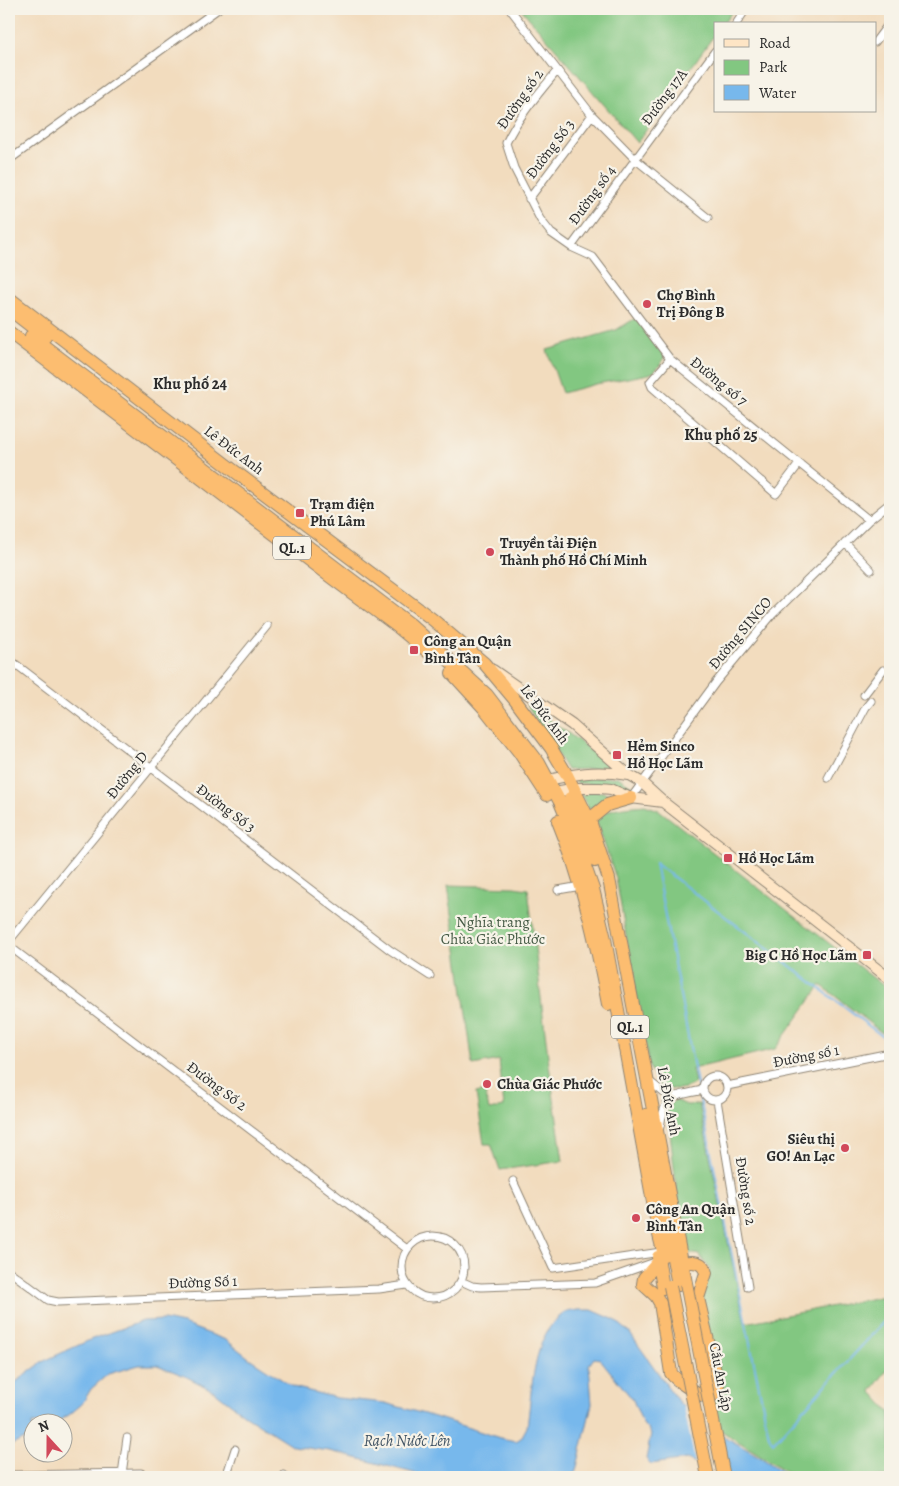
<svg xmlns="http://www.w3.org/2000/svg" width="899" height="1486" viewBox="0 0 899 1486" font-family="Alegreya,serif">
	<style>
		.green { fill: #82c781; stroke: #567956 }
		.water { fill: #77b8ec; stroke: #51728c }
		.pier { fill: #f2dcbe }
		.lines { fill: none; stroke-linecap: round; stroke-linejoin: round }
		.stream { stroke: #77b8ec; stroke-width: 2 }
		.street-casing { stroke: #8e8474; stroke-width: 9 }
		.secondary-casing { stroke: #8e8474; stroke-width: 12 }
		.highway-casing { stroke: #8e8474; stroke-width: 14 }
		.street { stroke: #fff; stroke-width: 7 }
		.secondary { stroke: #fee5c5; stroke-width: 10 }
		.highway { stroke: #fcbd6f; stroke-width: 12 }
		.highway-bridge-casing { stroke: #8e8474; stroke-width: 14; stroke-linecap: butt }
		.highway-bridge { stroke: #fcbd6f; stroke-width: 12 }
		.poi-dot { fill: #d1495b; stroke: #f7f3e8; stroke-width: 2 }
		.labels { text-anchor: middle; stroke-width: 4.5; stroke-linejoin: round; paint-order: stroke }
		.shield { fill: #f7f3e8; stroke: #686764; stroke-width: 1 }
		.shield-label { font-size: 14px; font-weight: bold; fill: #2b2b2b }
		.street-label { font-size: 15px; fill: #2b2b2b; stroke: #f7f3e8 }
		.poi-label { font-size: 15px; font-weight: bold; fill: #2b2b2b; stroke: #f7f3e8; text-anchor: start }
		.park-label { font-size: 15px; fill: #455a45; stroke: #f7f3e8 }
		.neighbourhood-label { font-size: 16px; font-weight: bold; fill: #2b2b2b; stroke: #f7f3e8 }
		.water-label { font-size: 16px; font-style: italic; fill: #425565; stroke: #f7f3e8 }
	</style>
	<rect width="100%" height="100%" fill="#f7f3e8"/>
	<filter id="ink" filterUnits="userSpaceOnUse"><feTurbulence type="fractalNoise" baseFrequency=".02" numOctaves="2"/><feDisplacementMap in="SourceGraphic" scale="10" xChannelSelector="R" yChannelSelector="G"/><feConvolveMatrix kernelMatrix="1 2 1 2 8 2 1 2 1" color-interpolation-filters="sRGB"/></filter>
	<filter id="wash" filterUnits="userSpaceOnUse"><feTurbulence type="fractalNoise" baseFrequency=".0096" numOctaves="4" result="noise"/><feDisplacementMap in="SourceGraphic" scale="20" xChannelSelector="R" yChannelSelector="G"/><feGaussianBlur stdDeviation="1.12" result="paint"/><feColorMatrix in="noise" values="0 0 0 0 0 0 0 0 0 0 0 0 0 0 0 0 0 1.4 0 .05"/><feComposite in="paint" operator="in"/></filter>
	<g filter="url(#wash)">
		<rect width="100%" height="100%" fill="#f2dcbe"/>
		<path class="green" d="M521,9H734L723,24H715V34L637,143Z
			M636,318L664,355V359L661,364L654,372L649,374L596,384L562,393L547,350L616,330Z
			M526,703L579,741L611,768L567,770Z
			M618,777L630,785L629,789L615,786L577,783L575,778Z
			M593,791L603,792L617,798L589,809L581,795Z
			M645,805L659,810L890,991V1039L821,985L775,1049L692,1069L695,1083C685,1091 671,1090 660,1086L649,1067L616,878L596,820C608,806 627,807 645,805Z
			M448,885L514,887L528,889L549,1065L563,1161L500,1170L491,1144H484L476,1093L485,1091L489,1110L504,1107L499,1060L473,1065Z
			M675,1100L687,1105L699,1104L745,1323L890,1295V1366L871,1391L890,1412V1477H845L787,1472L720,1430L714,1400L700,1293L710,1269L699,1255L689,1253L683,1245L667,1107Z"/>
		<path class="water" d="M578,1310H592L615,1320L629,1332L680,1404L720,1434L760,1457L786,1474L812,1477H728L687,1459L651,1464L646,1459L651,1434L643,1424L633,1400L600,1359L594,1358L589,1365L592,1404L576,1471L572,1477H429L330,1451L293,1446L246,1416L214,1391L185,1376L157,1365H139L108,1374L91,1389L82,1404L69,1415L54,1423L32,1424V1436L9,1446V1387L44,1361L92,1339L143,1321L164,1320L183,1324L226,1340L249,1358L293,1387L337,1398L385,1403L435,1417L500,1438L516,1441L521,1438L527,1427C532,1393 532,1334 563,1314C567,1311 573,1311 578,1310Z"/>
		<path class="pier" d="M683,1403L718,1430L722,1477L696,1466Z"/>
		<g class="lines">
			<path class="stream" d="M655,863L698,1089
				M655,863L890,1042
				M699,1094L769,1436L773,1443L890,1315"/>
		</g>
	</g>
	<g filter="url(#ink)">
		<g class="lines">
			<g class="street-casing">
				<path id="street" d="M510,9L592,115L635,159L708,218
					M736,24L746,9
					M875,42L890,22
					M557,71C538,94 518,117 506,143L514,168L540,219L551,233L571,247L593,257L670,359L869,520
					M9,160L218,9
					M529,199L592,115
					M571,247L715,51
					M670,359L650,382L652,387L776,494L799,464
					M845,543L871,570
					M9,659L390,950L430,976
					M864,695L883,670
					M828,778L866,707L871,701
					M631,798L716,682L772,615L869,520L890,503
					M558,890L581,886
					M9,941L267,626
					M9,946L407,1249
					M703 1088a12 12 0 1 1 24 0a12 12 0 1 1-24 0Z
					M649,1081L664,1093L676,1096
					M727,1086L890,1053
					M717,1100L748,1287
					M660,1127C665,1093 673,1097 703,1090
					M513,1181L553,1268L661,1252
					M402 1267a31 31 0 1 1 62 0a31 31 0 1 1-62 0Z
					M9,1271L48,1300L58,1302L379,1289L407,1285
					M461,1281L472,1286L481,1287L595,1283L655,1262
					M122,1474L127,1438
					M9,1475L141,1473L148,1477
					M226,1477L235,1449
					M284,1477V1475"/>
			</g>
			<g class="secondary-casing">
				<path id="secondary" d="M493,670L572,725L629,775L641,782L663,802L890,979
					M542,782C574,773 596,770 628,775
					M549,793L577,788H600L611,789L631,798L663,802"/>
			</g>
			<g class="highway-casing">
				<path id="highway" d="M9,298L233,470L432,619L484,663L515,700L551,748L567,775L591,824L609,879L686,1283
					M9,309L45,337
					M9,332L332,578L398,627L432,655
					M31,336L410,624L487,695L539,763L560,802L575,838L593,889L605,939L659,1235L664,1255
					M452,673L484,708L519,752L547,795
					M570,798L595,861
					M558,821C582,879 596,941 608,1004
					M584,824L607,805L631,798
					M646,1115L678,1285
					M658,1257L663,1288
					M659,1261L644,1278L643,1284L656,1296L660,1303L671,1373C675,1380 702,1398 710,1397C714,1396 715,1395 717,1392L718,1384L698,1298L706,1273C703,1261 693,1261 683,1263"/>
			</g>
			<use href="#street" class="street"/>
			<use href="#secondary" class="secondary"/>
			<use href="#highway" class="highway"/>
			<g class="highway-bridge-casing">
				<path id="highway-bridge" d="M686,1283L724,1477
					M670,1286L708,1477"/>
			</g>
			<use href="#highway-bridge" class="highway-bridge"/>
		</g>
	</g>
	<g class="poi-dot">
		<circle cx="647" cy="304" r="5"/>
		<rect x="295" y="508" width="10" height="10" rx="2.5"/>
		<circle cx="490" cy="552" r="5"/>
		<rect x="409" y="645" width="10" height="10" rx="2.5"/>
		<rect x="612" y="750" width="10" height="10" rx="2.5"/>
		<rect x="723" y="853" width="10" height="10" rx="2.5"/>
		<rect x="862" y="950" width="10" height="10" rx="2.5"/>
		<circle cx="487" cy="1084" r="5"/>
		<circle cx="845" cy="1148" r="5"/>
		<circle cx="636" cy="1218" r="5"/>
	</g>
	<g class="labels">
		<g class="shield">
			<rect x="273" y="536.5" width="38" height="23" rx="4"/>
			<rect x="611" y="1015.5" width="38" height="23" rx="4"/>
		</g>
		<g class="shield-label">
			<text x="292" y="553">QL.1</text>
			<text x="630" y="1032">QL.1</text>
		</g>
		<g class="street-label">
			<text transform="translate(664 97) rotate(-53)" y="5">Đường 17A</text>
			<text transform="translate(520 99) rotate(-55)" y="5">Đường số 2</text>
			<text transform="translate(550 149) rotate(-53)" y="5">Đường Số 3</text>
			<text transform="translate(592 195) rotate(-54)" y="5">Đường số 4</text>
			<text transform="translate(719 381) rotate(39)" y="5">Đường số 7</text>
			<text transform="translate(234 450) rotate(37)" y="5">Lê Đức Anh</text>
			<text transform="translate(740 633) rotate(-50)" y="5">Đường SINCO</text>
			<text transform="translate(545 714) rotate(53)" y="5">Lê Đức Anh</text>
			<text transform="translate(127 775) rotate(-51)" y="5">Đường D</text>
			<text transform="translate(226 808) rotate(37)" y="5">Đường Số 3</text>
			<text transform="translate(806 1056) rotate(-11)" y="5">Đường số 1</text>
			<text transform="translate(217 1086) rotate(37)" y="5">Đường Số 2</text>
			<text transform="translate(669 1101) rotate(79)" y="5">Lê Đức Anh</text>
			<text transform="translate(746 1191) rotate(81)" y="5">Đường số 2</text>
			<text transform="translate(203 1282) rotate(-2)" y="5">Đường Số 1</text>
			<text transform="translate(721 1377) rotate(79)" y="5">Cầu An Lập</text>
		</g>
		<g class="poi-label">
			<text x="657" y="300">Chợ Bình<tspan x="657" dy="17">Trị Đông B</tspan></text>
			<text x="310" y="509">Trạm điện<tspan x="310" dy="17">Phú Lâm</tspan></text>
			<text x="500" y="548">Truyền tải Điện<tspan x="500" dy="17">Thành phố Hồ Chí Minh</tspan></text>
			<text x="424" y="646">Công an Quận<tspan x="424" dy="17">Bình Tân</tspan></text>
			<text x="627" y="751">Hẻm Sinco<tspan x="627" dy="17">Hồ Học Lãm</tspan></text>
			<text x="738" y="863">Hồ Học Lãm</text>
			<text x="857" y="960" text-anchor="end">Big C Hồ Học Lãm</text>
			<text x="497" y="1089">Chùa Giác Phước</text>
			<text x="835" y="1144" text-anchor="end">Siêu thị<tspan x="835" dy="17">GO! An Lạc</tspan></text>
			<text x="646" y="1214">Công An Quận<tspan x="646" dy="17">Bình Tân</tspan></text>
		</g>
		<g class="park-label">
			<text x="493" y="927">Nghĩa trang<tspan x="493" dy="17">Chùa Giác Phước</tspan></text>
		</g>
		<g class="neighbourhood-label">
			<text x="190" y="389">Khu phố 24</text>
			<text x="721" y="440">Khu phố 25</text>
		</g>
		<g class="water-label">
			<text x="407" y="1446">Rạch Nước Lên</text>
		</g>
	</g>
	<rect width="899" height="1486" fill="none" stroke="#f7f3e8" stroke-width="30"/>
	<rect x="714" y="22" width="162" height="90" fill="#f7f3e8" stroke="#a5a39c"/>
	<rect x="724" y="39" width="25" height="8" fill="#fee5c5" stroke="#a5a39c"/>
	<text x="759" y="48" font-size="15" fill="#2b2b2b">Road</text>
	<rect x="724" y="60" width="25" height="15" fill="#82c781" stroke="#a5a39c"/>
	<text x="759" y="72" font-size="15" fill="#2b2b2b">Park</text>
	<rect x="724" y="85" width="25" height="15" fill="#77b8ec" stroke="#a5a39c"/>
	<text x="759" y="98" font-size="15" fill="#2b2b2b">Water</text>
	<g transform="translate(48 1438) rotate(339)"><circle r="24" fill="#f7f3e8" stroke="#a5a39c"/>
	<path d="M0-4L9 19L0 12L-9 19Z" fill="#d1495b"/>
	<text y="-8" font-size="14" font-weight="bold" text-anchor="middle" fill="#2b2b2b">N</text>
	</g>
</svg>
